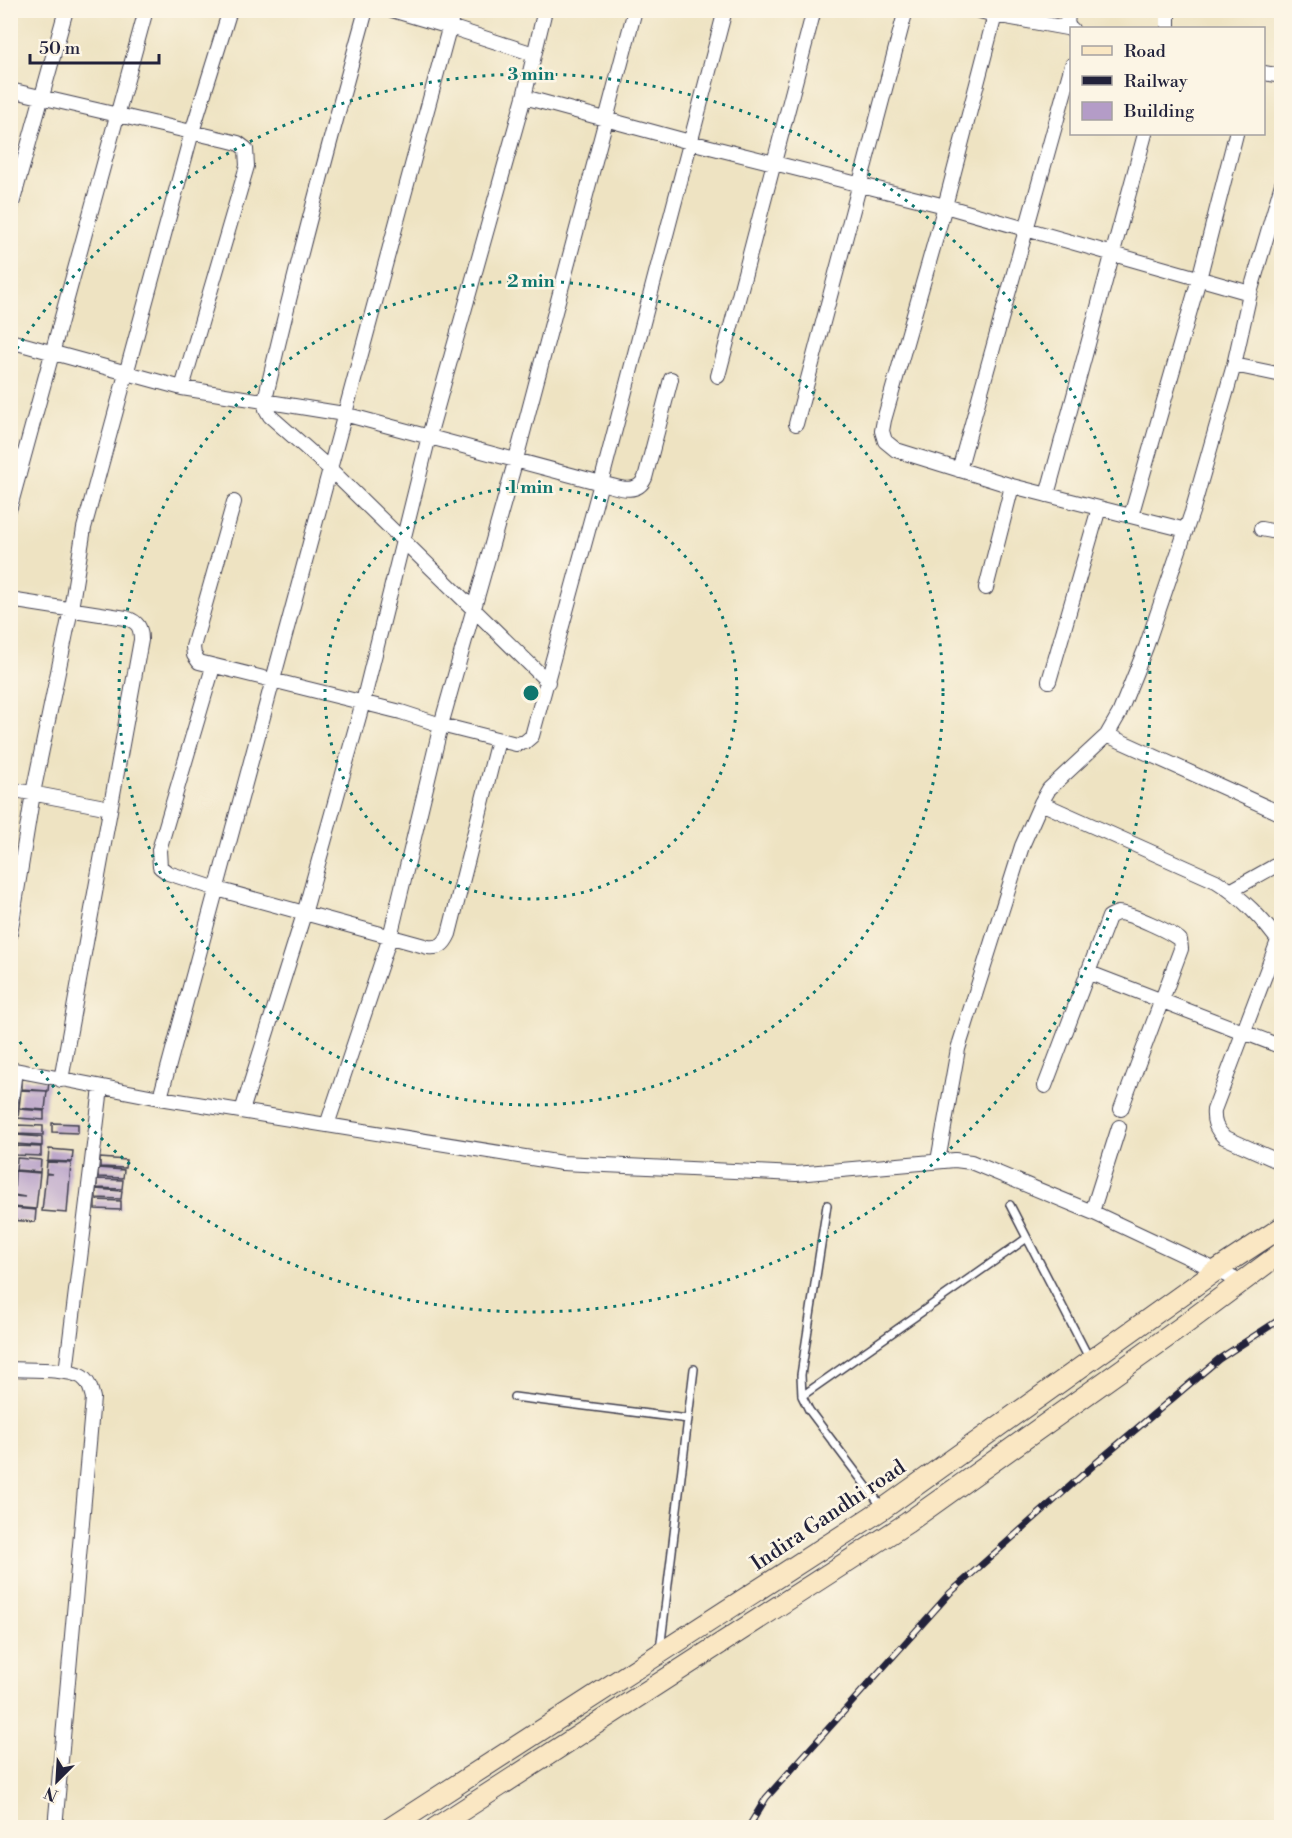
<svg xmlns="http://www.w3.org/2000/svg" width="1292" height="1838" viewBox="0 0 1292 1838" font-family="'Libre Bodoni',serif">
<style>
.building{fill:#b49cc7}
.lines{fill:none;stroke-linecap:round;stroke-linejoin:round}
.lane-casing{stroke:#413f4f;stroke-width:10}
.street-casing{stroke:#413f4f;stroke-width:16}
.secondary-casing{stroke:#413f4f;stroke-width:22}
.lane{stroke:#fff;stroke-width:7}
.street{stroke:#fff;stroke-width:14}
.secondary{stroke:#fae7c3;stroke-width:20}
.rail-casing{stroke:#22223b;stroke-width:7}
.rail{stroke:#fcf5e5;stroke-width:4.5;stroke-dasharray:14;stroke-linecap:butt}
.ring{fill:none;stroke:#0f766e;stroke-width:3;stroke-dasharray:3 6}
.labels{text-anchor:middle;stroke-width:5;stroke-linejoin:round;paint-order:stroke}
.street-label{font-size:21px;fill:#22223b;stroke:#fcf5e5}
.centre{fill:#0f766e;stroke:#fcf5e5;stroke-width:3}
.ring-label{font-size:18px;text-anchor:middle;font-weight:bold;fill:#0f766e;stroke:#fcf5e5;stroke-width:5;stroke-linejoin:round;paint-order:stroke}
</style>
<rect width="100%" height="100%" fill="#fcf5e5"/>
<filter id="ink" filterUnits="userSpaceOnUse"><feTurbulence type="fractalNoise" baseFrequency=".0167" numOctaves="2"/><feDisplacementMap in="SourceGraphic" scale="12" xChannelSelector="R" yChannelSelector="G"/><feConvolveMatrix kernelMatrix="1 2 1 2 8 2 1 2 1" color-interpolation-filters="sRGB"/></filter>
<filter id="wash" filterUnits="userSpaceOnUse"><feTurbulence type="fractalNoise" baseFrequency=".008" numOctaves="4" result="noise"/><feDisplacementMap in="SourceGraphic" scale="24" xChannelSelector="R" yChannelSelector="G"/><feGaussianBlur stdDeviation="1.35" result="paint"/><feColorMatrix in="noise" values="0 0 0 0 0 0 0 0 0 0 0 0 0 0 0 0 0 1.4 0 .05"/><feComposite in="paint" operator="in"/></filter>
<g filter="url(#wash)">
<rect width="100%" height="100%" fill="#eee3c2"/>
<g id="blocks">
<path class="building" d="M 22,1079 L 49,1081 L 48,1091 L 22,1089 Z
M 21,1090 L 47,1091 L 45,1110 L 19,1108 Z
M 19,1109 L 44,1111 L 44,1120 L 18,1118 Z
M 52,1123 L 78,1124 L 78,1133 L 52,1132 Z
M 17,1125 L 43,1126 L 43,1135 L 17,1134 Z
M 16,1135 L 42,1137 L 42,1146 L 16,1144 Z
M 16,1146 L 41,1147 L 41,1156 L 15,1155 Z
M 49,1149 L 73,1151 L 72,1162 L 48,1161 Z
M 17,1158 L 41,1160 L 40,1172 L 16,1170 Z
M 100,1158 L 126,1160 L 125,1168 L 100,1167 Z
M 47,1162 L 71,1163 L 67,1213 L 42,1211 L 46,1174 L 52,1174 L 46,1173 Z
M 98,1168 L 124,1170 L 123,1178 L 98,1177 Z
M 15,1171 L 40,1173 L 36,1209 L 12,1207 L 13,1196 L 25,1197 L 14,1195 Z
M 97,1179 L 123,1180 L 122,1189 L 97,1188 Z
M 96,1189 L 122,1191 L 121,1199 L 96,1198 Z
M 95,1200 L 121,1201 L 121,1210 L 95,1209 Z
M 12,1208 L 36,1210 L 35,1222 L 11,1220 Z"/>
</g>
</g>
<g filter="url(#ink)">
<use href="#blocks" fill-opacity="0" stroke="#413f4f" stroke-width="1.5"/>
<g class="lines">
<defs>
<path id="lane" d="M 827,1205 L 801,1375 L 802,1396 L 809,1410 L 882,1507
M 1010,1205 L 1089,1358
M 802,1396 L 1027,1238
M 514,1397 L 688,1419
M 660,1650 L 694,1369"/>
<path id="street" d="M 366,10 C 330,140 295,269 265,400 L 266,409 L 270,416 L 330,469 L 548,682
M 392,10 L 450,27 L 534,54
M 976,10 L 995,15
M 1067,28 L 1068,10
M 1168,28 L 1168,10
M 1264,73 L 1282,76
M 10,90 L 226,140 L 238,143 L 246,149 L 247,166 L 182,388
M 524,97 L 545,10
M 10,211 L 66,10
M 1250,293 L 1234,365 L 1282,375
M 10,341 L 182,388 L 344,414 L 601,483 C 617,487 637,496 645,478 L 671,379
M 718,376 L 814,10
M 796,424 L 906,10
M 959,470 L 1072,65
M 1047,495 L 1145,134
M 234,502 L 193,647 L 194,655 L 199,662 L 401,712 L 441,725 L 516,744 L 525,742 L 532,736 L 601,483 L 725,10
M 10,507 L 146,10
M 1131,516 L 1199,279 L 1236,134
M 1261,529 L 1282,533
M 1186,530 L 1012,486 L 896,450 L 885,441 L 882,431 L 884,420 L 945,206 L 1250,293 L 1282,184
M 986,588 L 1012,486
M 10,600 L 126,618 C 138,622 141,627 141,640 L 61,1080
M 213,667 L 159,850 L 160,867 L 168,873 L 217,889 L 428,947 C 440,948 444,945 449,934 L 498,740
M 1049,681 L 1099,508
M 1107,735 L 1282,814
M 10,789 L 110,808
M 1041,803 L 1216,881 C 1241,896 1265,921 1282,946
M 1232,890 L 1282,862
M 10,934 L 33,793 L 71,609 L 84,528 L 192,132 L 230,10
M 1278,941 L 1214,1110 C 1213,1122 1216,1129 1224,1137 L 1282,1163
M 1087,972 L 1282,1047
M 10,1069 L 160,1098 L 562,1163 L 796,1174 L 955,1160 L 971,1162 L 1092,1212 L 1241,1282
M 1045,1086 L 1109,917 C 1111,916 1116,913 1118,913 C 1130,913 1171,932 1180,940 L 1181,949 L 1121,1109
M 160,1098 L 454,10
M 10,1109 L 15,1070
M 242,1111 L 304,914 L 363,702 L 429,436 L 524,97 L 690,142 L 945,206 L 995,15 L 1072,29
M 327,1125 L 390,937 L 441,725 L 516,459 L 635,10
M 938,1161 L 958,1049 L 1022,846 L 1041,803 L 1049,789 L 1107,735 L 1119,714 L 1146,647 L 1192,512 L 1234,365
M 1092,1212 L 1119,1127
M 10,1369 C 29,1370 67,1368 82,1377 C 89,1382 91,1390 93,1398 L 55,1828
M 66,1372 L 101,1088"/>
<path id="secondary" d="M 390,1828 L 883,1509 L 1218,1269 L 1282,1227
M 435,1828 L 907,1523 L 1180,1328 L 1282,1252"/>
</defs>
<use href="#lane" class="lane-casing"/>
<use href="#street" class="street-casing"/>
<use href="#secondary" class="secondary-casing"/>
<use href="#lane" class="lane"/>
<use href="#street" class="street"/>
<use href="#secondary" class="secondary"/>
<defs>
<path id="rail" d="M 748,1828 L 766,1798 L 950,1593 L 1096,1463 L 1219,1359 L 1282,1318"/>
</defs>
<use href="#rail" class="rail-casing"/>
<use href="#rail" class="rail"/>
</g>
</g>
<g class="ring">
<circle cx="531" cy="693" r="206"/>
<circle cx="531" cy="693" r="412"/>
<path d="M12 356A619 619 0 1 1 12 1030"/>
</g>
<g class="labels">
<g class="street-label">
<text transform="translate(828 1515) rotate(-34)" y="7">Indira Gandhi road</text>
</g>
</g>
<circle cx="531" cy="693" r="9" class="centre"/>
<g class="ring-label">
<text x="531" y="80">3 min</text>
<text x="531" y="287">2 min</text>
<text x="531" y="493">1 min</text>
</g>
<rect width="1292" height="1838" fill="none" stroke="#fcf5e5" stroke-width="36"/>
<rect x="1070" y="27" width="195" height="108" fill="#fcf5e5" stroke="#a5a1a1" stroke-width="1.5"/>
<rect x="1082" y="46" width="30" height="9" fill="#fae7c3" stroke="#a5a1a1" stroke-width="1.5"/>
<text x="1124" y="57" font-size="18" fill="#22223b">Road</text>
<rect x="1082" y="76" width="30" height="9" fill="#22223b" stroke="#a5a1a1" stroke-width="1.5"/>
<text x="1124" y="87" font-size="18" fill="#22223b">Railway</text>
<rect x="1082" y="102" width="30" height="18" fill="#b49cc7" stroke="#a5a1a1" stroke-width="1.5"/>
<text x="1124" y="117" font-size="18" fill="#22223b">Building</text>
<g transform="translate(57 1781) rotate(204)" stroke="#fcf5e5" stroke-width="4.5" paint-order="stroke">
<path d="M0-4.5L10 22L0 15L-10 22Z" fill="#22223b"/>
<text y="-9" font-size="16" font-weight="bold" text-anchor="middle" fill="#22223b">N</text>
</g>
<path d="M30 54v9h129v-9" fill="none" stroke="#22223b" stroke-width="3"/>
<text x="39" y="54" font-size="18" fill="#22223b" stroke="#fcf5e5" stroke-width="4.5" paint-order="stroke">50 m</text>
</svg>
